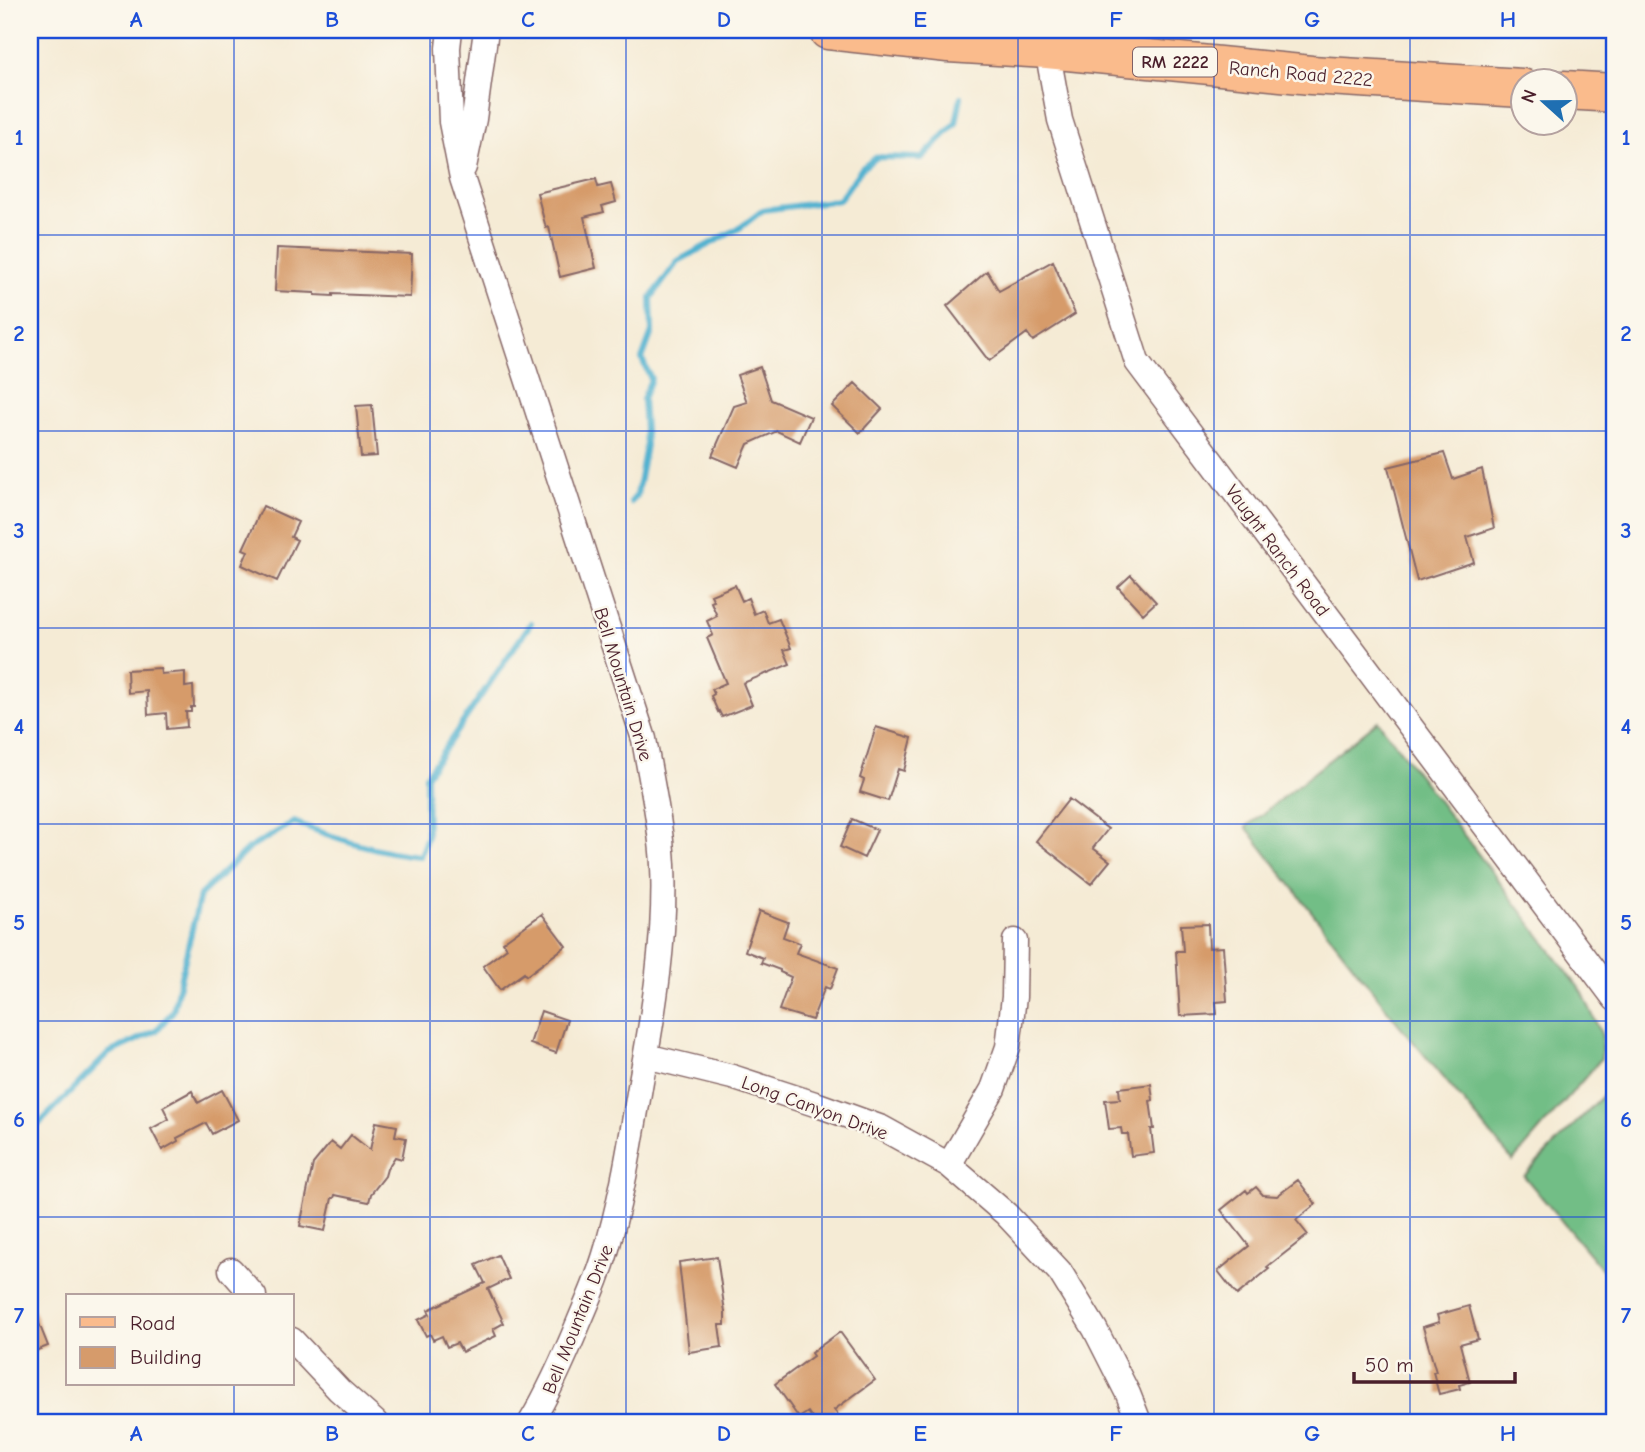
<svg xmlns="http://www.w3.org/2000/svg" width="1645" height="1452" viewBox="0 0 1645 1452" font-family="'Comic Neue',sans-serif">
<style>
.forest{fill:#72be86;stroke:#5e6e58;stroke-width:2}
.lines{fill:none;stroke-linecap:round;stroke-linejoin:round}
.stream{stroke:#52b2d0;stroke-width:6}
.building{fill:#d69b6b}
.minor-casing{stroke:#866666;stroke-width:27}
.primary-casing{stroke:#866666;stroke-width:41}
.minor{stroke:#fff;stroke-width:24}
.primary{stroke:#fabb8c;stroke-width:38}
.grid{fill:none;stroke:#1d4ed8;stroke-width:2;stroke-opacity:0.55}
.labels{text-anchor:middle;stroke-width:5;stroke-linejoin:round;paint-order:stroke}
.shield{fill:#fbf7ec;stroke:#7f6065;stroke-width:2}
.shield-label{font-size:18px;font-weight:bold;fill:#4a1f2b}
.street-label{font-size:19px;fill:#4a1f2b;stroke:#fbf7ec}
.neatline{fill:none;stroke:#1d4ed8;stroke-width:2.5}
.grid-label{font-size:23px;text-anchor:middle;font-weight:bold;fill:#1d4ed8}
</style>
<rect width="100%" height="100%" fill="#fbf7ec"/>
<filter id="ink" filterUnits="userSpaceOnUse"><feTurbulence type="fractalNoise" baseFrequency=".0143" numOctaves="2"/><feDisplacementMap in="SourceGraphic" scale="14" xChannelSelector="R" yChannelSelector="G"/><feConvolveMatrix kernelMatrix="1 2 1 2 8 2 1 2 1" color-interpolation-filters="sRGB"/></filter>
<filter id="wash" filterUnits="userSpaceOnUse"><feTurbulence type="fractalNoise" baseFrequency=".00686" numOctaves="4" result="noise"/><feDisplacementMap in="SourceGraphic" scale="28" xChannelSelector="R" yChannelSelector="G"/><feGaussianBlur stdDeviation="1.57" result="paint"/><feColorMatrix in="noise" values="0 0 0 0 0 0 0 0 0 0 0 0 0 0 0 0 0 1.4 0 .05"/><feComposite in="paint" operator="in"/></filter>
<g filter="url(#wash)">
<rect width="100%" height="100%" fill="#f5ebd5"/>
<path class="forest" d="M 1378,721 L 1583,993 L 1602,1036 L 1601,1059 L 1513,1161 L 1397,1022 L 1246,827 Z
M 1615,1083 L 1615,1285 L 1524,1176 Z"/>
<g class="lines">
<path class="stream" d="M 631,502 L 637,495 L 646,445 L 643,399 L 651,379 L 642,359 L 652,332 L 651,298 L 678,261 L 741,227 L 763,210 L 839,200 L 862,168 L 877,157 L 922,158 L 956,123 L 961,97
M 30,1133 L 109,1053 L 156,1031 L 173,1011 L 200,895 L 248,849 L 294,822 C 331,837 381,853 420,856 L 427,836 L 426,776 L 531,623"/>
</g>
<g id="blocks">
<path class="building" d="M 596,179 L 598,187 L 611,184 L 616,202 L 602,206 L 604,212 L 584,217 L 596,268 L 560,277 L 549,227 L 546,228 L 537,193 Z
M 277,248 L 412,254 L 410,297 L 333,294 L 333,296 L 315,295 L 315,293 L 275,291 Z
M 1053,261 L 1075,314 L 1033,341 L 1027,333 L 989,361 L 947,306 L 987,271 L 999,291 Z
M 760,367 L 771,400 L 811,417 L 800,442 L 777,431 L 748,444 L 738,467 L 712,456 L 734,406 L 747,402 L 737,375 Z
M 855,383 L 882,409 L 860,433 L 832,406 Z
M 372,405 L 377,456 L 361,457 L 356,406 Z
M 1444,453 L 1453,479 L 1482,469 L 1494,528 L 1467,537 L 1474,562 L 1417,581 L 1388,467 Z
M 263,506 L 298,522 L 291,537 L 297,540 L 277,581 L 242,565 L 248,551 L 243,549 Z
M 1131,575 L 1156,602 L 1143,614 L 1118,587 Z
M 735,585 L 742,601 L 748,598 L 754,614 L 763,610 L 768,623 L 779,619 L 791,648 L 784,650 L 790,664 L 743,683 L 752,705 L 722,717 L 719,711 L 718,712 L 711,696 L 714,694 L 712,689 L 726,683 L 707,638 L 713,635 L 707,621 L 717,616 L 711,602 L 714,601 L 711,595 Z
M 160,668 L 161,674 L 185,672 L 185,687 L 193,686 L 194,707 L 191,707 L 191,712 L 186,712 L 187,727 L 167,729 L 166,713 L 148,715 L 147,691 L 128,693 L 127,670 Z
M 876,727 L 912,738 L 904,771 L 898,769 L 888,801 L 860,792 L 864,780 L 860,778 Z
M 1069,799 L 1108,829 L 1093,848 L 1110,861 L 1091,884 L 1036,841 Z
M 852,819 L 877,830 L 864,858 L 840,847 Z
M 759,911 L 788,922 L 783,937 L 800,943 L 796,953 L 838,968 L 830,989 L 825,987 L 812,1020 L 779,1010 L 791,977 L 780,972 L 780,970 L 761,963 L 763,958 L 745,951 Z
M 542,914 L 566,946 L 526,976 L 524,973 L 500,990 L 483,966 L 507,948 L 503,942 Z
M 1208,924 L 1209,948 L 1223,947 L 1227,1001 L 1216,1002 L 1217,1014 L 1180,1016 L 1176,951 L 1183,951 L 1181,925 Z
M 541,1011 L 567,1020 L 556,1053 L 530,1044 Z
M 1151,1084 L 1153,1100 L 1150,1101 L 1154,1129 L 1151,1129 L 1154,1153 L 1131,1156 L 1128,1134 L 1122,1134 L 1121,1128 L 1109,1129 L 1105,1100 L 1120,1099 L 1119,1088 Z
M 222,1090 L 238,1120 L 212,1134 L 206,1123 L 177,1138 L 178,1141 L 162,1150 L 151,1129 L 169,1119 L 163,1107 L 192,1091 L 198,1103 Z
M 376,1122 L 397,1126 L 395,1136 L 406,1138 L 402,1159 L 395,1157 L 387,1169 L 385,1176 L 371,1194 L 369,1202 L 335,1195 L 334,1198 L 332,1198 L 325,1231 L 300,1226 L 313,1164 L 331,1142 L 340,1149 L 351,1135 L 370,1150 Z
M 1298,1180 L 1316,1204 L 1296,1220 L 1308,1235 L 1267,1267 L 1269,1269 L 1237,1295 L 1218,1271 L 1249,1246 L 1221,1210 L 1246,1190 L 1248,1193 L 1256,1187 L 1263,1195 L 1277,1196 Z
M 498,1255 L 509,1279 L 488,1289 L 504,1323 L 493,1329 L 496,1336 L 462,1352 L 457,1343 L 447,1347 L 442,1336 L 433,1340 L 430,1334 L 426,1336 L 418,1320 L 430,1314 L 428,1310 L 485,1283 L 476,1265 Z
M 717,1257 L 725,1312 L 725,1325 L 719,1325 L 722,1347 L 689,1352 L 679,1262 Z
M 30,1301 L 48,1346 L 30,1353 Z
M 1469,1306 L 1478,1339 L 1460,1344 L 1470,1382 L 1459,1385 L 1460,1389 L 1439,1394 L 1433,1372 L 1436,1372 L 1423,1327 L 1439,1322 L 1437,1315 Z
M 840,1332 L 875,1380 L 834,1410 L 839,1416 L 830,1422 L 815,1422 L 808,1412 L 799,1418 L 775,1384 L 813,1356 L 811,1353 Z"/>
</g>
</g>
<g filter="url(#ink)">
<use href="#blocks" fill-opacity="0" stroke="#866666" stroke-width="2"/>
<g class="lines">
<defs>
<path id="minor" d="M 450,30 L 448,48 L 451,122 L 462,178 L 644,739 C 651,781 661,823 663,865 C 666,937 654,1011 641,1081 C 632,1134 624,1186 610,1237 C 603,1266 591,1294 579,1322 C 565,1356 550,1390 531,1422
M 1047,49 L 1060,120 L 1137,362 L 1615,999
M 464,167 L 474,119 L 486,30
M 646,1056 L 732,1077 L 818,1105 L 882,1128 L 949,1165 L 1006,1214 L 1060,1272 L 1095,1329 L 1128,1394 L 1139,1422
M 949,1165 L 993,1089 L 1008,1047 L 1014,997 L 1015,941
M 231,1270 L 254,1296
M 292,1340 L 339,1390 L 375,1422"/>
<path id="primary" d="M 828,30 L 948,43 L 1047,49 L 1311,75 L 1522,88
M 1564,90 L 1615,93"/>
</defs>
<use href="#minor" class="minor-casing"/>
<use href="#primary" class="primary-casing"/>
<use href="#minor" class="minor"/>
<use href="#primary" class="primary"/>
</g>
</g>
<path class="grid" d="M 234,30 L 234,1296M 430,30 L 430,1422M 626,30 L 626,1422M 822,30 L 822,1422M 1018,30 L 1018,1422M 1214,30 L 1214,1422M 1410,30 L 1410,1422M 30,235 L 1615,235M 30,431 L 1615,431M 30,628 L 1615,628M 30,824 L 1615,824M 30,1021 L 1615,1021M 30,1217 L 1615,1217M 234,1384 L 234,1422"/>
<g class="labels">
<rect class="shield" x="1133" y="47.5" width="84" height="29" rx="5"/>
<g class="shield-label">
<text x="1175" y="68">RM 2222</text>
</g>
<g class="street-label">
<text transform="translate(1301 73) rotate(5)" y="7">Ranch Road 2222</text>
<text transform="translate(1278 550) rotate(53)" y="7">Vaught Ranch Road</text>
<text transform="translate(624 684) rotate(73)" y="7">Bell Mountain Drive</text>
<text transform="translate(815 1107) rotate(20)" y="7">Long Canyon Drive</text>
<text transform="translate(577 1319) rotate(-68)" y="7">Bell Mountain Drive</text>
</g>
</g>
<rect width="1645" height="1452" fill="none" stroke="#fbf7ec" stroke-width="77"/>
<rect x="66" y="1294" width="228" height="91" fill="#fbf7ec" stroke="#b4a19f" stroke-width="2"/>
<rect x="80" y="1317" width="35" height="10" fill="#fabb8c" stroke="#b4a19f" stroke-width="2"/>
<text x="130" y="1330" font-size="21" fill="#4a1f2b">Road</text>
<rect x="80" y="1347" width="35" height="21" fill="#d69b6b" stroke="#b4a19f" stroke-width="2"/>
<text x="130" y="1364" font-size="21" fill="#4a1f2b">Building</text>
<g transform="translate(1544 102) rotate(291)"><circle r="33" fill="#fbf7ec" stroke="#b4a19f" stroke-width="2"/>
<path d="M0-5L12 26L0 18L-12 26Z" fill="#1f6fb2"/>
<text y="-10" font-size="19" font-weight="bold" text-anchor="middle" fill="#4a1f2b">N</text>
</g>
<path d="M1354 1372v10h161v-10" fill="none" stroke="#4a1f2b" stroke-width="3.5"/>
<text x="1365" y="1372" font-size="21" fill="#4a1f2b" stroke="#fbf7ec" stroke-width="5" paint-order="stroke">50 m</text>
<rect x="38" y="38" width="1568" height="1376" class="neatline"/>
<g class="grid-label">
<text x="136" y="27">A</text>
<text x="332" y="27">B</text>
<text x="528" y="27">C</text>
<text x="724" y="27">D</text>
<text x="920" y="27">E</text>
<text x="1116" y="27">F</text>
<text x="1312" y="27">G</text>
<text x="1508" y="27">H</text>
<text x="19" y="145">1</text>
<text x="1626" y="145">1</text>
<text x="19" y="341">2</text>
<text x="1626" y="341">2</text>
<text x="19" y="538">3</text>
<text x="1626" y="538">3</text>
<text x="19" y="734">4</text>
<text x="1626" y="734">4</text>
<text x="19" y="930">5</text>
<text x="1626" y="930">5</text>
<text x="19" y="1127">6</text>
<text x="1626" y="1127">6</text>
<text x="19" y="1323">7</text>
<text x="1626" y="1323">7</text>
<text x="136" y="1441">A</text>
<text x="332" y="1441">B</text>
<text x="528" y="1441">C</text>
<text x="724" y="1441">D</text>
<text x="920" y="1441">E</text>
<text x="1116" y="1441">F</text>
<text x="1312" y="1441">G</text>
<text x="1508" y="1441">H</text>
</g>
</svg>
